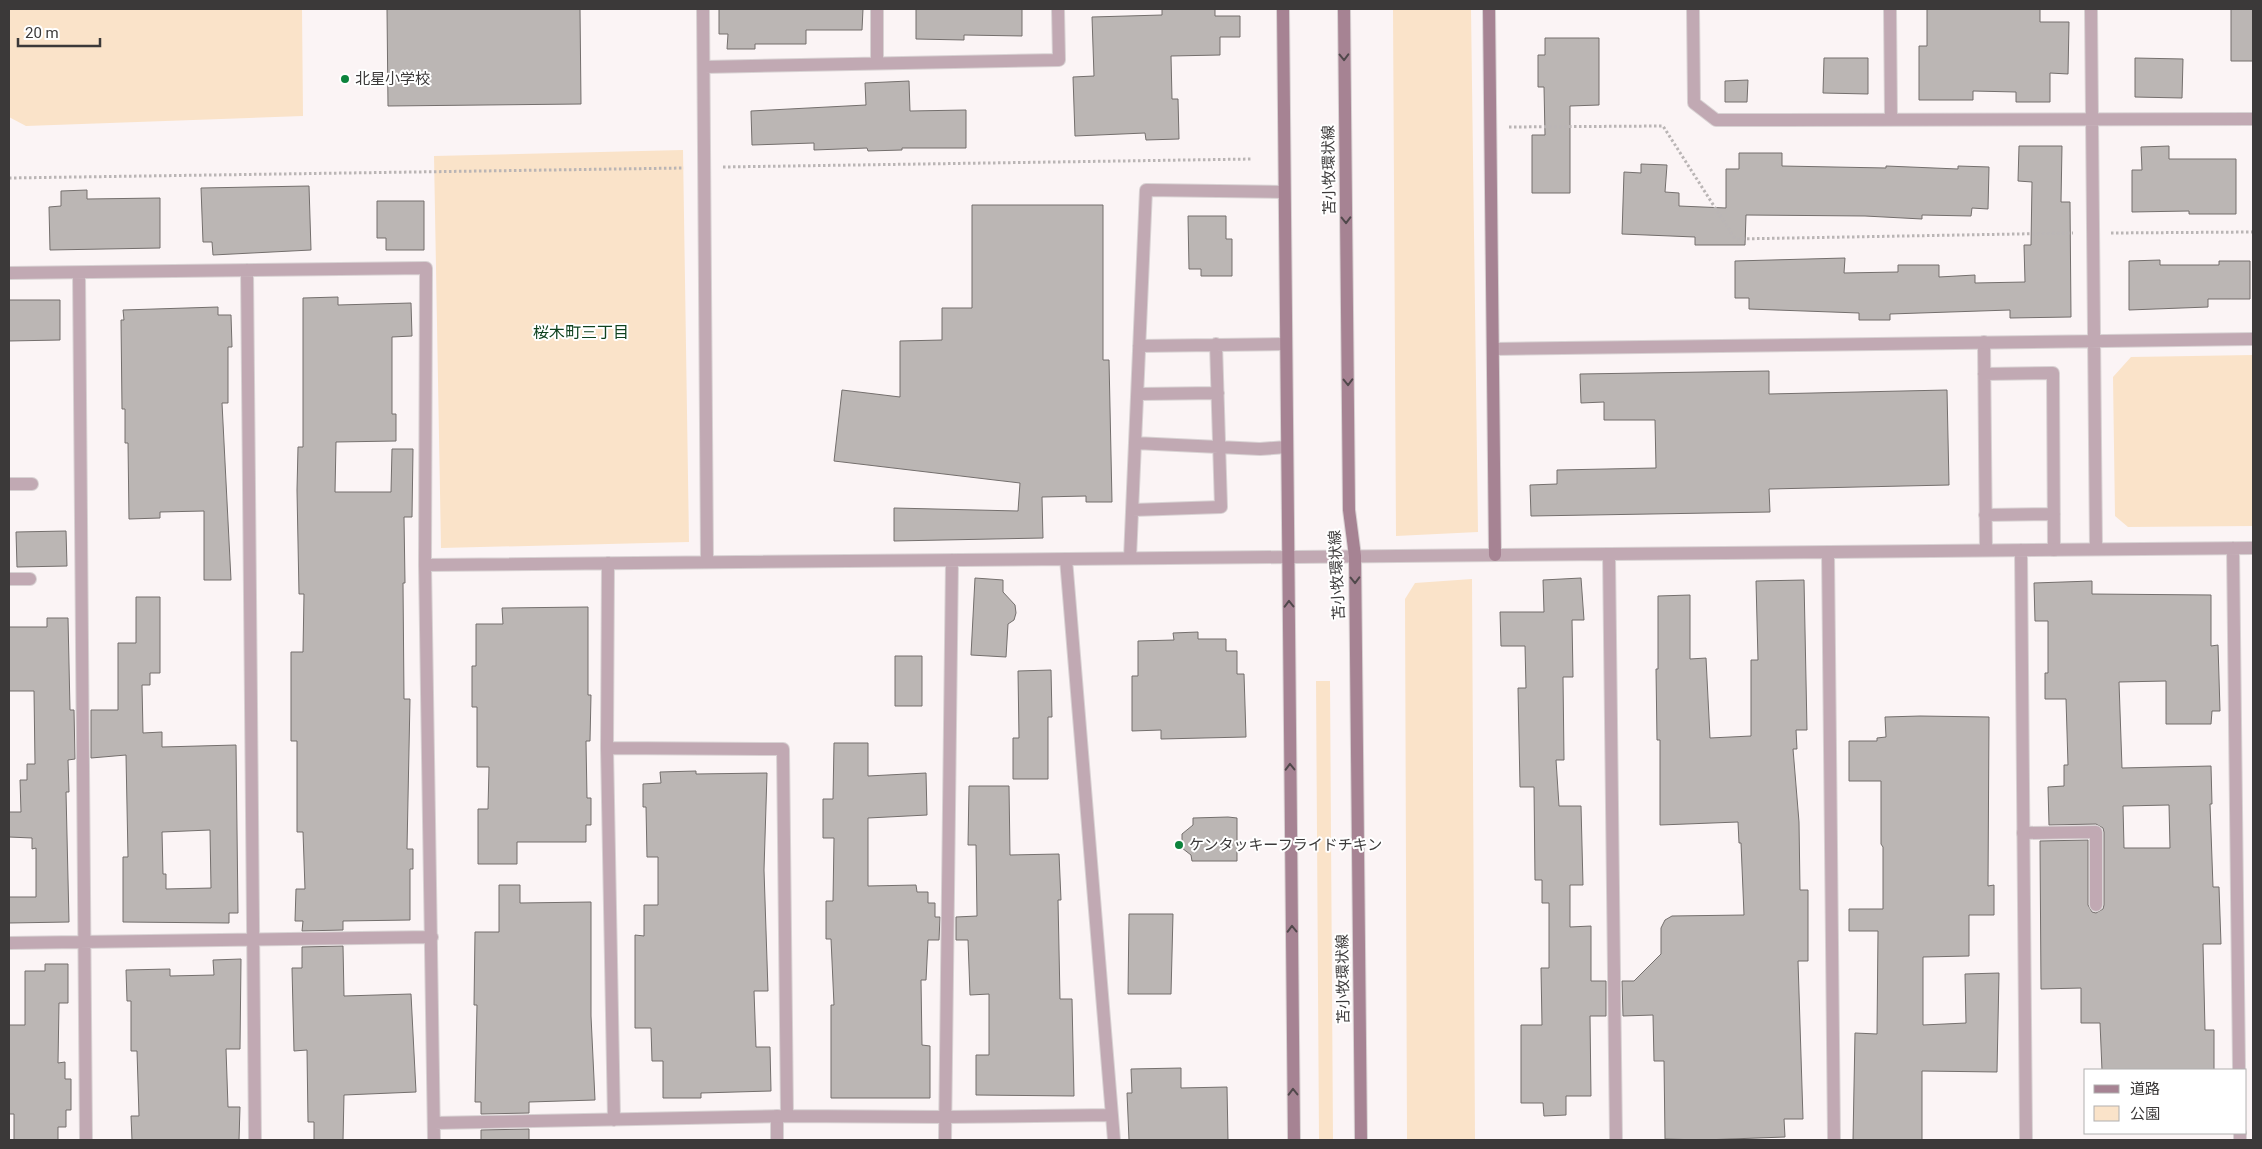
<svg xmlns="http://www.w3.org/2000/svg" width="2262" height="1149" viewBox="0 0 2262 1149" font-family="Roboto,'Noto Sans JP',sans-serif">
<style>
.green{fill:#fae3c9}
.building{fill:#bbb6b4;stroke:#746f6d;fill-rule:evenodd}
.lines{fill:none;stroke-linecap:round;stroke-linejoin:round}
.lane-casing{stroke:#d8d2d3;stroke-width:14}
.street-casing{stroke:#d8d2d3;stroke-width:14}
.secondary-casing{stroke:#d8d2d3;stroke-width:14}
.path{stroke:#bab5b5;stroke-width:3;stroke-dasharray:2.5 2.5;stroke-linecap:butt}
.lane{stroke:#c1a9b3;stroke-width:12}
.street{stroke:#c1a9b3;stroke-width:12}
.secondary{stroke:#a68393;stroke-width:12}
.oneway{stroke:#50484b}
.poi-dot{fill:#0c833c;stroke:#fff;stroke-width:2}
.labels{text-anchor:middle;stroke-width:4;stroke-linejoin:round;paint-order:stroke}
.poi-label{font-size:15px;fill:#3b3939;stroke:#fff;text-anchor:start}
.street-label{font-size:15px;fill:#3b3939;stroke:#fff}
.neighbourhood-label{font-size:16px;fill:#0f421f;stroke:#fff}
</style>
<rect width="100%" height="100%" fill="#fbf4f5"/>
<path class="green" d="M 9,9 L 302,9 L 303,116 L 26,126 L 9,117 Z
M 1393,9 L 1471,9 L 1478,532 L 1396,536 Z
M 683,150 L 689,542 L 441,548 L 434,156 Z
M 2253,355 L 2253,526 L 2128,527 L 2115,516 L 2113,377 L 2131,357 Z
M 1472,579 L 1475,1140 L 1407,1140 L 1405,599 L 1415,583 Z
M 1316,681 L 1330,681 L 1333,1140 L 1319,1140 Z"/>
<path class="building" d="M 387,9 L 580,9 L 581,104 L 388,106 Z
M 719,9 L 863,9 L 862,30 L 806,30 L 806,44 L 755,44 L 755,49 L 727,49 L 728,34 L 719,34 Z
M 916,9 L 1022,9 L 1022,36 L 964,35 L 964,40 L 916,39 Z
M 1162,9 L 1215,9 L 1215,16 L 1240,16 L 1240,37 L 1220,37 L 1220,55 L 1171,56 L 1172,99 L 1178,99 L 1179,139 L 1146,140 L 1145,133 L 1075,136 L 1073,77 L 1094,76 L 1092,17 L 1162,15 Z
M 1927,9 L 2040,9 L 2040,22 L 2069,22 L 2068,74 L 2050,73 L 2050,102 L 2016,102 L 2016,92 L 1973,91 L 1973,100 L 1919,100 L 1919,46 L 1927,46 Z
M 2231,9 L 2253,9 L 2253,61 L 2231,61 Z
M 1545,38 L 1599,38 L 1599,105 L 1570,106 L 1570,193 L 1532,193 L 1532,135 L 1545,135 L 1544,87 L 1538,87 L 1538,55 L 1545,55 Z
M 1824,58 L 1868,58 L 1868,94 L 1823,93 Z
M 2135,58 L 2183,59 L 2182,98 L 2135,97 Z
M 1748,80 L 1747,102 L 1725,102 L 1725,81 Z
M 909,81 L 910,111 L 966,110 L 966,148 L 902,148 L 902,150 L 868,151 L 867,148 L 814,150 L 814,143 L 752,145 L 751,111 L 866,105 L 865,83 Z
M 2019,146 L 2062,146 L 2061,202 L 2070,202 L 2071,317 L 2010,318 L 2010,310 L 1890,314 L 1890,320 L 1859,320 L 1859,313 L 1749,309 L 1749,298 L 1735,298 L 1735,261 L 1845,258 L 1844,273 L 1898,272 L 1898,265 L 1939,265 L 1939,277 L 1975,275 L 1975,283 L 2025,282 L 2024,245 L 2031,245 L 2032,182 L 2018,181 Z
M 2169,146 L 2169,159 L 2236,159 L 2236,214 L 2189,214 L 2189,211 L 2132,212 L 2132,170 L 2142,170 L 2141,147 Z
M 1739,153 L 1782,153 L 1782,166 L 1886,168 L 1886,166 L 1958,169 L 1958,166 L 1989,167 L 1988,209 L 1972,208 L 1971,216 L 1922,215 L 1922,219 L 1865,216 L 1746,215 L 1745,245 L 1695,245 L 1695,237 L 1622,234 L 1624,172 L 1641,173 L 1641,164 L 1667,165 L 1665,192 L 1679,193 L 1679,206 L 1726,208 L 1726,169 L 1739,169 Z
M 309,186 L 311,250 L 213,255 L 212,242 L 203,242 L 201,188 Z
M 87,190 L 87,199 L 160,198 L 160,248 L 50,250 L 49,207 L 61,206 L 61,191 Z
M 377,201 L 424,201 L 424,250 L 386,250 L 386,238 L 377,238 Z
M 972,205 L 1103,205 L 1103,360 L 1109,360 L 1112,502 L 1086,502 L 1086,496 L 1042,497 L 1043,538 L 894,541 L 894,508 L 1018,511 L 1020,483 L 834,461 L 842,390 L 900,397 L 900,341 L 942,340 L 942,308 L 972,308 Z
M 1188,216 L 1226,216 L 1226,239 L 1232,239 L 1232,276 L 1201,276 L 1201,269 L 1189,269 Z
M 2160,260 L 2160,265 L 2219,265 L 2219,261 L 2250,261 L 2250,299 L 2208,299 L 2208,307 L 2129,310 L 2129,261 Z
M 338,297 L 338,305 L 411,303 L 412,336 L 392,337 L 392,414 L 396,414 L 396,441 L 336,442 L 335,492 L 391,492 L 392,449 L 413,449 L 412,517 L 404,517 L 405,583 L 403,583 L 404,699 L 410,699 L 407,849 L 413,849 L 413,869 L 410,869 L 410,920 L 343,921 L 343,930 L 302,931 L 303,921 L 295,921 L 296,889 L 305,889 L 303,832 L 297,832 L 297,741 L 291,741 L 291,652 L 303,652 L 304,594 L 299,594 L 297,490 L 298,447 L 303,447 L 303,298 Z
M 9,300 L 60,300 L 60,340 L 9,341 Z
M 218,307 L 218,315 L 231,315 L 232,347 L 228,347 L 228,403 L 222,403 L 231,580 L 204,580 L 204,511 L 160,512 L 160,518 L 129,519 L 128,443 L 125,443 L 125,409 L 122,409 L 121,320 L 124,320 L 123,310 Z
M 1769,371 L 1769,394 L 1947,390 L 1949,485 L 1769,489 L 1770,512 L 1531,516 L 1530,485 L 1557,484 L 1557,470 L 1656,468 L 1655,420 L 1604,420 L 1604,402 L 1581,403 L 1580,374 Z
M 66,531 L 67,566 L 17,567 L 16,532 Z
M 975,578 L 1003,580 L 1003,592 L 1015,605 L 1016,613 L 1014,620 L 1008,624 L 1006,657 L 971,655 Z
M 1581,578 L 1584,620 L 1572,620 L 1573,677 L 1563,677 L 1564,760 L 1556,760 L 1559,806 L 1581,806 L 1583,885 L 1570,885 L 1570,927 L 1591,926 L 1591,981 L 1606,981 L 1606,1016 L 1590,1016 L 1591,1096 L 1566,1096 L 1566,1115 L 1544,1116 L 1543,1103 L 1521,1103 L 1521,1025 L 1542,1025 L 1541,968 L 1549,968 L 1549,903 L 1542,903 L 1542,880 L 1535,880 L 1534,787 L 1520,787 L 1518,688 L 1526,688 L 1525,646 L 1501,646 L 1500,612 L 1544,612 L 1543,580 Z
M 1804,580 L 1807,730 L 1796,730 L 1797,749 L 1793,749 L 1799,822 L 1800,890 L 1808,890 L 1808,961 L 1798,961 L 1803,1119 L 1784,1119 L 1785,1137 L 1703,1140 L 1665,1139 L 1664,1061 L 1654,1061 L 1653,1015 L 1623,1016 L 1622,981 L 1634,981 L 1661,954 L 1661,928 L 1665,920 L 1672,916 L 1744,915 L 1741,843 L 1739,843 L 1738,822 L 1660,825 L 1660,740 L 1657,740 L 1656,669 L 1658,669 L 1658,596 L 1690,595 L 1690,659 L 1706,658 L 1710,738 L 1751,736 L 1751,660 L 1758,660 L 1756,581 Z
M 2092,581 L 2092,594 L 2211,595 L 2211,646 L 2218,645 L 2220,711 L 2212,711 L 2211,724 L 2166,724 L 2166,681 L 2119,682 L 2122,768 L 2211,766 L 2212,804 L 2210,804 L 2213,887 L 2219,887 L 2221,944 L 2203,944 L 2205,1030 L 2214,1030 L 2214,1070 L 2102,1070 L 2100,1023 L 2081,1023 L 2081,988 L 2041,989 L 2040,841 L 2088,840 L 2088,905 L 2092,912 L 2096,913 L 2103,909 L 2104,905 L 2104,832 L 2103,828 L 2096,824 L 2049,825 L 2048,787 L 2064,786 L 2064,765 L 2068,765 L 2066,699 L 2045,699 L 2045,673 L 2048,673 L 2048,621 L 2035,621 L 2034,583 ZM 2169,805 L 2170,848 L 2124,848 L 2123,806 Z
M 136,597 L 160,597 L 160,673 L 150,673 L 150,685 L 142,685 L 143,733 L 162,732 L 162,747 L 236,745 L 238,913 L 229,913 L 229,923 L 123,922 L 123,857 L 128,857 L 126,755 L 91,758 L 91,710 L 118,710 L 118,643 L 136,643 ZM 210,830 L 211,888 L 166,889 L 166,874 L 163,874 L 162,832 Z
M 588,607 L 588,695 L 591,695 L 590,741 L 586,741 L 587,798 L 591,798 L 591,825 L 586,825 L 586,842 L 517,842 L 517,864 L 478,864 L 478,809 L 488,809 L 489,767 L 477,767 L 477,707 L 472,707 L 472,666 L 476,666 L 476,624 L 503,624 L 502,608 Z
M 47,618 L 68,618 L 70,710 L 74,710 L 75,759 L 68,760 L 69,792 L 66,792 L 69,922 L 9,923 L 9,897 L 36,897 L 36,848 L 32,849 L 32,838 L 9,837 L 9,812 L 21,812 L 20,780 L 27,780 L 27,764 L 35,764 L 34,691 L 9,691 L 9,627 L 47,627 Z
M 1198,632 L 1198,639 L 1226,639 L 1226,651 L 1237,651 L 1237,674 L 1244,674 L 1246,737 L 1161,739 L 1161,730 L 1132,731 L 1132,676 L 1138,676 L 1138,641 L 1174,640 L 1173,633 Z
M 895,656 L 922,656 L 922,706 L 895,706 Z
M 1051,670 L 1052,717 L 1048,717 L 1048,779 L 1013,779 L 1013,738 L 1019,738 L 1018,671 Z
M 1920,716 L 1989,717 L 1988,886 L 1994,885 L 1994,915 L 1969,915 L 1969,956 L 1923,957 L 1923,1025 L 1966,1023 L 1965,974 L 1999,973 L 1997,1072 L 1922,1071 L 1922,1140 L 1853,1140 L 1855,1033 L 1877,1034 L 1878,931 L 1849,931 L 1849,909 L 1883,909 L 1883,847 L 1881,844 L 1881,781 L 1849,781 L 1849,741 L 1877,741 L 1877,738 L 1886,737 L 1885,717 Z
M 834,743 L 868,743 L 868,776 L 926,773 L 927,815 L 868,818 L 868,886 L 916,885 L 917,892 L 928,892 L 928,903 L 935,903 L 935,917 L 940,917 L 939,940 L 928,940 L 926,980 L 921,980 L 922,1045 L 930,1046 L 930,1098 L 831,1098 L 831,1005 L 834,1005 L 831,939 L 826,939 L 826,901 L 833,901 L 834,838 L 823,838 L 823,799 L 833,799 Z
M 696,771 L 696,774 L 767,773 L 764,870 L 768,991 L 754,991 L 756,1047 L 770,1047 L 771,1091 L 701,1093 L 701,1098 L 663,1098 L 663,1061 L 652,1061 L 651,1028 L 635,1028 L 635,935 L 644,936 L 644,905 L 658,905 L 658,857 L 647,857 L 646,807 L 643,807 L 643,784 L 661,783 L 660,772 Z
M 969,786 L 1009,786 L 1010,855 L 1059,854 L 1061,900 L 1058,900 L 1060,999 L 1072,999 L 1074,1096 L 976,1095 L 976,1055 L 989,1055 L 989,994 L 970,995 L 968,940 L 956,940 L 956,917 L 977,916 L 976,845 L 968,845 Z
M 1228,817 L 1237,818 L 1237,861 L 1192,861 L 1191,855 L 1182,848 L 1182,834 L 1193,825 L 1193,818 Z
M 499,885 L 520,885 L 520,903 L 591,902 L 591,1016 L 595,1100 L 529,1102 L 529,1113 L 481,1114 L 481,1102 L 475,1102 L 477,1005 L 474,1005 L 475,932 L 499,932 Z
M 1129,914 L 1173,914 L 1171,994 L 1128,994 Z
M 343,946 L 344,996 L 411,994 L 416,1092 L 344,1095 L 343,1140 L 314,1140 L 314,1122 L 308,1122 L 307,1050 L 294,1051 L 292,968 L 302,968 L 302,947 Z
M 241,959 L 240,1049 L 226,1049 L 228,1107 L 240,1107 L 239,1140 L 132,1140 L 131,1116 L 139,1116 L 137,1051 L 131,1051 L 131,1001 L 127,1001 L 126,970 L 170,969 L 170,976 L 214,975 L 213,960 Z
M 45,964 L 68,964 L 68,1003 L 59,1003 L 58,1063 L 65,1062 L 65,1079 L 71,1079 L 71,1110 L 66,1110 L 66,1127 L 58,1127 L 58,1140 L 14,1140 L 14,1114 L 9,1114 L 9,1025 L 25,1025 L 25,971 L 45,971 Z
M 1181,1068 L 1181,1088 L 1227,1087 L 1228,1140 L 1129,1140 L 1127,1093 L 1132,1093 L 1131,1069 Z
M 529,1129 L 529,1140 L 481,1140 L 481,1130 Z"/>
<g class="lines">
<defs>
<path id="lane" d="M 1984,342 L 1986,550
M 1139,346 L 1286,344
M 1984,374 L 2053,373 L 2054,550
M 1138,394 L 1218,393
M 1135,443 L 1260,449 L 1287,447
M 9,484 L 32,484
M 1133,510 L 1221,507 L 1216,344
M 1985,515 L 2054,514
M 1130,558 L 1146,190 L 1284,192
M 9,579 L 30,579
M 2023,833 L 2096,832 L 2096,905
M 777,1116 L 777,1140"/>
<path id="street" d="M 703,9 L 707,562
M 1693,9 L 1694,103 L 1716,120 L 2253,119
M 1890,9 L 1891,120
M 2091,9 L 2096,549
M 877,62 L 877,9
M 704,67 L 1059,60 L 1058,9
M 247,270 L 255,1140
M 9,273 L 426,268 L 425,565 L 434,1140
M 79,273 L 86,1140
M 1493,349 L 2253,339
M 2233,548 L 2239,1070
M 2021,550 L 2026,1140
M 1828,552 L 1834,1140
M 1609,554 L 1616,1140
M 1066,559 L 1114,1140
M 608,563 L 607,748 L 614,1120
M 425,565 L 2253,548
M 607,748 L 783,749 L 787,1116
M 9,943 L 432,937
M 434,1123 L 787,1116 L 945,1117 L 1112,1115
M 2240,1133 L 2240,1140
M 945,1140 L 952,560"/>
<path id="secondary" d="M 1283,9 L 1294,1140
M 1344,9 L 1349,510 L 1355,556 L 1361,1140
M 1489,9 L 1495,555"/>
</defs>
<use href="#lane" class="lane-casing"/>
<use href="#street" class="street-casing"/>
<use href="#secondary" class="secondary-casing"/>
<path class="path" d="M 1509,127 L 1663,126 L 1735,239 L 2073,233
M 723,167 L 1252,159
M 9,178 L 684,168
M 2111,233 L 2253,232"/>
<use href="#lane" class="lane"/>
<use href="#street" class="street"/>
<use href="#secondary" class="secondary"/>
</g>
<defs><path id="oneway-chevron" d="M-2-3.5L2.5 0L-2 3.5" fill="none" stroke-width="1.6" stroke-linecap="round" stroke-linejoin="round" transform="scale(1.25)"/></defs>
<g class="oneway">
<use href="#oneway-chevron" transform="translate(1344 57) rotate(89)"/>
<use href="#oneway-chevron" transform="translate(1346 220) rotate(89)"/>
<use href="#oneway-chevron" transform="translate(1348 382) rotate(89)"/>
<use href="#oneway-chevron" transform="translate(1355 580) rotate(89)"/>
<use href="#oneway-chevron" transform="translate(1289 604) rotate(-91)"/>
<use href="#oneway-chevron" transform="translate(1290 767) rotate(-91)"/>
<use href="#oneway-chevron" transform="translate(1292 929) rotate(-91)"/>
<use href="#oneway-chevron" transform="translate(1293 1092) rotate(-91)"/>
</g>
<g class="poi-dot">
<circle cx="345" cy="79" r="5"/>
<circle cx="1179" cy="845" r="5"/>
</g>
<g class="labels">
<g class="poi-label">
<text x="355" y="84">北星小学校</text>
<text x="1189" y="850">ケンタッキーフライドチキン</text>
</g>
<g class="street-label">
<text transform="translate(1329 170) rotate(-91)" y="5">苫小牧環状線</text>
<text transform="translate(1337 575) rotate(-93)" y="5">苫小牧環状線</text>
<text transform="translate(1343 979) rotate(-91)" y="5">苫小牧環状線</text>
</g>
<g class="neighbourhood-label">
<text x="581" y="338">桜木町三丁目</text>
</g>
</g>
<rect width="2262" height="1149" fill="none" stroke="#3b3939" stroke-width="20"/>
<rect x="2084" y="1069" width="162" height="65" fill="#ffffff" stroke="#b1b0b0"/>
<rect x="2094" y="1085" width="25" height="8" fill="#a68393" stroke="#b1b0b0"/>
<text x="2130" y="1094" font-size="15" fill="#3b3939">道路</text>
<rect x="2094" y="1106" width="25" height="15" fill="#fae3c9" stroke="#b1b0b0"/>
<text x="2130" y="1119" font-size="15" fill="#3b3939">公園</text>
<path d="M18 38v8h82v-8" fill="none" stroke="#3b3939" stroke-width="2.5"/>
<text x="25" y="38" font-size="15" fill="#3b3939" stroke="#ffffff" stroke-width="4" paint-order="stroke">20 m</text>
</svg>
